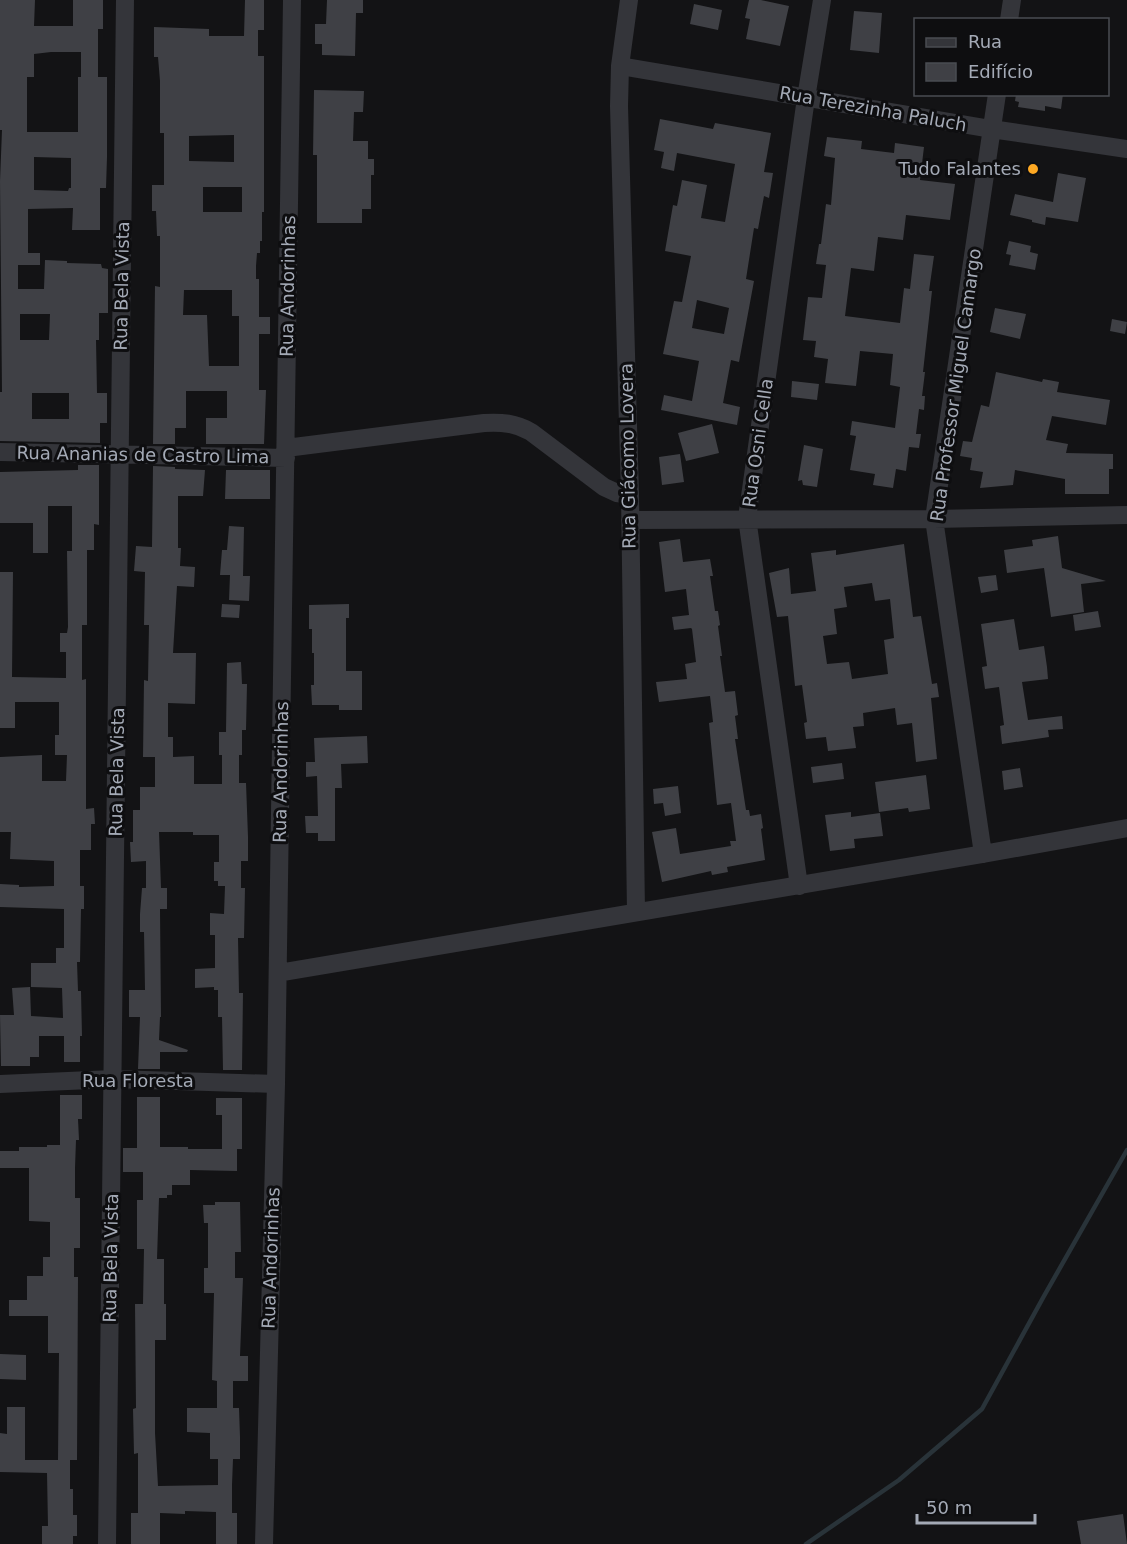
<svg xmlns="http://www.w3.org/2000/svg" width="1127" height="1544" viewBox="0 0 1127 1544" font-family="'DejaVu Sans',sans-serif">
<style>
.lines{fill:none;stroke-linecap:round;stroke-linejoin:round}
.stream{stroke:#293339;stroke-width:4.5}
.building{fill:#3f4045;fill-rule:evenodd}
.street{stroke:#34353a;stroke-width:18}
.poi-dot{fill:#fda823;stroke:#0e0e10;stroke-width:2}
.labels{text-anchor:middle;stroke-width:6;stroke-linejoin:round;paint-order:stroke}
.street-label{font-size:18px;fill:#a4aab6;stroke:#0e0e10}
.poi-label{font-size:18px;fill:#a4aab6;stroke:#0e0e10;text-anchor:end}
</style>
<rect width="100%" height="100%" fill="#131315"/>
<g class="lines">
<path class="stream" d="M 806,1544 L 899,1480 L 982,1409 L 1044,1296 L 1127,1150"/>
</g>
<path class="building" d="M 0,0 L 35,0 L 34,26 L 73,26 L 73,0 L 103,0 L 103,29 L 98,29 L 98,77 L 107,77 L 107,157 L 106,188 L 100,188 L 100,230 L 72,230 L 73,208 L 28,209 L 28,253 L 40,253 L 40,265 L 18,265 L 18,289 L 44,289 L 45,260 L 67,261 L 67,263 L 101,264 L 102,268 L 108,269 L 108,313 L 99,313 L 99,340 L 96,340 L 97,393 L 107,393 L 107,423 L 100,423 L 100,443 L 0,441 L 0,392 L 2,392 L 0,181 L 2,130 L 0,130 ZM 51,52 L 81,52 L 81,77 L 78,77 L 78,132 L 27,132 L 27,77 L 34,77 L 34,54 ZM 34,157 L 71,158 L 71,188 L 69,188 L 68,191 L 34,190 ZM 20,314 L 50,314 L 49,340 L 20,340 ZM 32,393 L 69,393 L 69,419 L 32,419 Z
M 245,0 L 264,0 L 264,30 L 258,30 L 258,56 L 264,56 L 264,212 L 262,212 L 262,241 L 260,241 L 260,253 L 257,253 L 256,266 L 256,279 L 259,279 L 259,317 L 270,317 L 270,334 L 259,334 L 259,390 L 266,390 L 264,444 L 206,444 L 206,418 L 227,418 L 227,391 L 186,391 L 186,428 L 175,428 L 175,444 L 153,444 L 155,286 L 160,287 L 160,236 L 157,236 L 156,211 L 152,211 L 152,185 L 164,185 L 164,133 L 160,133 L 160,81 L 158,57 L 154,57 L 154,27 L 209,29 L 209,36 L 244,36 ZM 234,135 L 234,162 L 189,161 L 189,136 ZM 203,187 L 242,187 L 242,212 L 203,212 ZM 184,290 L 232,290 L 232,316 L 239,316 L 239,366 L 209,366 L 207,315 L 183,315 Z
M 327,0 L 363,0 L 363,13 L 356,13 L 355,56 L 322,55 L 322,44 L 315,44 L 315,24 L 326,24 Z
M 749,0 L 761,0 L 789,6 L 780,46 L 746,39 L 750,19 L 745,18 Z
M 694,4 L 722,10 L 718,30 L 690,24 Z
M 854,11 L 882,13 L 879,53 L 850,50 Z
M 314,90 L 364,91 L 363,112 L 354,112 L 353,141 L 368,141 L 368,159 L 374,159 L 374,175 L 371,175 L 371,209 L 362,209 L 362,223 L 317,223 L 317,155 L 313,155 Z
M 1016,94 L 1063,94 L 1061,109 L 1045,106 L 1045,111 L 1018,107 L 1019,102 L 1015,101 Z
M 660,119 L 713,129 L 715,123 L 771,133 L 764,172 L 773,173 L 769,198 L 764,196 L 758,229 L 754,228 L 746,279 L 754,281 L 739,362 L 731,360 L 723,403 L 740,407 L 737,425 L 661,410 L 664,395 L 692,401 L 699,361 L 663,354 L 674,301 L 682,302 L 691,256 L 665,251 L 673,205 L 677,206 L 682,180 L 707,185 L 701,218 L 725,222 L 735,164 L 677,153 L 674,171 L 661,168 L 664,152 L 654,150 ZM 697,300 L 729,308 L 724,334 L 692,328 Z
M 827,137 L 862,141 L 861,149 L 894,153 L 895,143 L 924,147 L 920,180 L 955,184 L 950,220 L 906,215 L 903,240 L 878,237 L 874,271 L 851,268 L 845,316 L 900,323 L 904,288 L 910,289 L 914,254 L 934,256 L 929,291 L 932,291 L 923,372 L 925,372 L 922,396 L 925,396 L 924,410 L 919,409 L 916,434 L 921,434 L 919,448 L 909,447 L 906,471 L 896,469 L 893,488 L 873,485 L 875,474 L 850,470 L 856,436 L 850,435 L 852,421 L 895,428 L 900,387 L 890,385 L 893,354 L 860,351 L 856,386 L 825,383 L 828,359 L 814,357 L 816,341 L 803,340 L 808,297 L 822,298 L 826,265 L 816,264 L 819,244 L 821,244 L 826,204 L 831,205 L 835,158 L 824,156 Z
M 1058,173 L 1086,178 L 1078,222 L 1046,217 L 1045,225 L 1032,222 L 1032,220 L 1010,215 L 1015,194 L 1053,202 Z
M 1009,241 L 1031,246 L 1030,252 L 1038,254 L 1035,270 L 1009,265 L 1011,255 L 1006,254 Z
M 995,308 L 1026,314 L 1020,339 L 990,332 Z
M 1112,319 L 1127,322 L 1125,334 L 1110,331 Z
M 996,372 L 1042,382 L 1043,379 L 1059,382 L 1057,392 L 1110,400 L 1106,425 L 1052,416 L 1046,440 L 1068,444 L 1066,453 L 1113,454 L 1113,469 L 1109,469 L 1109,494 L 1065,494 L 1065,479 L 1015,470 L 1013,485 L 980,488 L 983,472 L 970,470 L 972,458 L 960,456 L 963,441 L 972,442 L 981,405 L 989,407 Z
M 792,381 L 819,384 L 817,400 L 791,397 Z
M 712,424 L 719,453 L 686,461 L 678,433 Z
M 804,445 L 823,449 L 817,487 L 803,485 L 802,480 L 798,481 Z
M 680,454 L 684,482 L 662,485 L 659,457 Z
M 78,465 L 99,465 L 99,525 L 94,524 L 94,550 L 87,550 L 87,625 L 82,625 L 82,680 L 86,679 L 86,809 L 94,808 L 95,824 L 91,824 L 91,850 L 80,850 L 80,886 L 84,886 L 84,909 L 81,909 L 80,962 L 77,962 L 78,991 L 81,991 L 82,1036 L 80,1036 L 80,1062 L 64,1062 L 64,1036 L 39,1036 L 39,1057 L 30,1057 L 30,1066 L 1,1066 L 0,1015 L 14,1015 L 12,988 L 30,987 L 31,1016 L 63,1018 L 62,988 L 31,987 L 31,963 L 56,963 L 56,948 L 64,948 L 64,909 L 0,907 L 0,884 L 19,885 L 19,887 L 54,886 L 54,861 L 10,859 L 11,832 L 0,832 L 0,757 L 42,755 L 42,781 L 66,781 L 67,755 L 55,755 L 55,735 L 59,735 L 59,702 L 15,702 L 15,728 L 0,728 L 0,572 L 13,572 L 12,677 L 66,678 L 66,652 L 60,652 L 60,633 L 67,633 L 68,627 L 67,551 L 72,551 L 72,506 L 48,506 L 48,553 L 33,553 L 33,523 L 0,523 L 0,472 L 78,470 Z
M 153,466 L 175,467 L 175,469 L 205,470 L 203,496 L 178,496 L 178,548 L 181,548 L 180,566 L 195,567 L 194,587 L 177,586 L 173,653 L 196,653 L 195,704 L 168,703 L 168,737 L 173,737 L 173,757 L 194,756 L 194,784 L 222,784 L 222,755 L 219,755 L 219,732 L 226,732 L 227,663 L 241,662 L 242,684 L 247,684 L 246,730 L 242,730 L 242,755 L 239,755 L 239,783 L 246,783 L 248,837 L 248,861 L 241,861 L 241,888 L 245,888 L 244,938 L 238,938 L 239,993 L 243,993 L 242,1070 L 223,1070 L 222,1017 L 218,1017 L 218,990 L 214,990 L 214,987 L 195,988 L 195,969 L 215,968 L 215,935 L 210,935 L 210,913 L 224,914 L 225,886 L 218,886 L 218,881 L 214,881 L 214,862 L 219,862 L 219,835 L 193,835 L 193,832 L 159,832 L 161,888 L 167,888 L 167,909 L 160,909 L 161,1017 L 160,1017 L 159,1040 L 188,1050 L 187,1052 L 160,1052 L 160,1069 L 138,1069 L 140,1017 L 129,1017 L 129,990 L 145,990 L 144,932 L 140,932 L 140,914 L 142,888 L 146,888 L 146,861 L 131,862 L 130,842 L 133,842 L 133,810 L 140,810 L 140,787 L 155,787 L 155,757 L 143,757 L 144,680 L 148,681 L 149,625 L 144,625 L 145,572 L 134,571 L 136,546 L 152,547 Z
M 226,470 L 270,470 L 270,499 L 225,499 Z
M 229,526 L 244,527 L 243,576 L 250,576 L 249,601 L 229,600 L 230,575 L 220,575 L 222,550 L 227,550 Z
M 1058,536 L 1062,568 L 1106,581 L 1081,584 L 1084,612 L 1051,617 L 1044,568 L 1007,573 L 1004,550 L 1033,546 L 1032,540 Z
M 680,539 L 683,562 L 710,559 L 713,576 L 710,576 L 715,611 L 718,611 L 720,625 L 718,626 L 722,656 L 720,656 L 725,692 L 735,691 L 738,715 L 735,716 L 738,739 L 735,739 L 746,810 L 749,810 L 750,816 L 761,814 L 763,828 L 761,829 L 765,860 L 727,867 L 728,872 L 712,875 L 711,871 L 662,882 L 652,832 L 676,828 L 680,854 L 731,846 L 730,841 L 736,841 L 731,803 L 717,805 L 709,723 L 713,722 L 710,696 L 659,702 L 656,682 L 687,679 L 685,664 L 696,662 L 692,629 L 691,628 L 674,630 L 672,617 L 689,615 L 686,589 L 665,592 L 659,542 Z
M 904,544 L 913,617 L 921,616 L 932,684 L 937,683 L 939,697 L 931,698 L 937,759 L 916,762 L 912,723 L 897,725 L 895,708 L 863,713 L 864,726 L 853,727 L 856,748 L 828,751 L 826,737 L 806,739 L 804,723 L 807,722 L 802,685 L 795,686 L 788,616 L 777,617 L 769,573 L 789,568 L 791,594 L 816,591 L 811,553 L 836,550 L 836,555 ZM 872,583 L 875,601 L 890,599 L 894,638 L 884,640 L 888,674 L 852,679 L 849,662 L 827,664 L 823,636 L 837,634 L 834,609 L 847,607 L 844,587 Z
M 996,575 L 998,590 L 981,593 L 978,577 Z
M 222,604 L 240,605 L 239,618 L 221,617 Z
M 349,604 L 349,618 L 346,618 L 346,671 L 362,671 L 362,710 L 339,710 L 339,705 L 312,705 L 311,685 L 314,685 L 314,653 L 312,653 L 312,629 L 309,629 L 309,605 Z
M 1098,611 L 1101,627 L 1075,631 L 1073,615 Z
M 1014,619 L 1019,650 L 1044,646 L 1047,667 L 1048,679 L 1022,682 L 1028,720 L 1062,716 L 1063,729 L 1048,730 L 1049,737 L 1002,744 L 1000,726 L 1004,725 L 999,687 L 985,689 L 982,667 L 987,666 L 981,624 Z
M 367,736 L 368,763 L 341,764 L 342,788 L 335,788 L 335,841 L 318,841 L 318,833 L 306,833 L 305,816 L 318,816 L 317,776 L 306,777 L 306,762 L 315,762 L 314,738 Z
M 842,763 L 844,779 L 813,783 L 811,767 Z
M 1020,768 L 1023,787 L 1004,790 L 1002,771 Z
M 926,775 L 930,809 L 909,812 L 908,808 L 879,812 L 875,782 Z
M 678,786 L 681,813 L 665,816 L 663,803 L 654,804 L 653,789 Z
M 851,812 L 851,817 L 880,813 L 883,836 L 854,839 L 855,848 L 830,851 L 825,815 Z
M 60,1095 L 82,1095 L 82,1119 L 78,1119 L 79,1140 L 76,1140 L 75,1168 L 75,1198 L 80,1198 L 80,1248 L 74,1248 L 74,1277 L 78,1277 L 77,1460 L 70,1460 L 70,1489 L 73,1489 L 73,1515 L 77,1515 L 77,1536 L 73,1536 L 73,1544 L 42,1544 L 42,1526 L 48,1526 L 47,1473 L 0,1472 L 0,1433 L 7,1434 L 7,1407 L 25,1407 L 25,1460 L 58,1460 L 59,1353 L 48,1353 L 48,1316 L 9,1316 L 9,1300 L 27,1300 L 27,1276 L 43,1276 L 43,1257 L 50,1257 L 50,1222 L 29,1221 L 29,1168 L 0,1168 L 0,1151 L 19,1151 L 19,1147 L 47,1147 L 47,1145 L 60,1145 Z
M 137,1097 L 160,1097 L 160,1147 L 188,1147 L 188,1149 L 222,1149 L 222,1115 L 216,1115 L 216,1098 L 242,1098 L 242,1149 L 237,1149 L 237,1171 L 190,1170 L 190,1185 L 172,1185 L 172,1195 L 167,1195 L 167,1198 L 159,1198 L 157,1259 L 164,1259 L 164,1304 L 166,1304 L 166,1340 L 155,1340 L 155,1433 L 158,1486 L 218,1485 L 218,1459 L 210,1459 L 210,1433 L 187,1432 L 187,1408 L 217,1408 L 217,1381 L 212,1380 L 214,1293 L 204,1293 L 204,1268 L 208,1268 L 208,1223 L 204,1223 L 203,1205 L 215,1205 L 215,1202 L 240,1202 L 241,1252 L 235,1252 L 235,1278 L 243,1278 L 240,1356 L 248,1356 L 248,1381 L 233,1381 L 233,1408 L 239,1408 L 240,1437 L 240,1459 L 233,1459 L 232,1485 L 232,1513 L 237,1513 L 237,1544 L 216,1544 L 216,1512 L 185,1511 L 185,1514 L 160,1513 L 160,1544 L 131,1544 L 131,1513 L 138,1513 L 138,1453 L 134,1454 L 133,1409 L 136,1408 L 135,1304 L 143,1304 L 144,1249 L 137,1249 L 137,1200 L 143,1200 L 143,1172 L 123,1172 L 123,1148 L 137,1148 Z
M 0,1354 L 26,1355 L 26,1380 L 0,1379 Z
M 1123,1514 L 1127,1544 L 1081,1544 L 1077,1521 Z"/>
<g class="lines">
<path class="street" d="M 629,0 L 620,66 L 619,106 L 630,495 L 636,912
M 1009,20 L 1012,0
M 620,66 L 991,129 L 1127,149
M 286,448 L 484,423 C 502,422 515,423 531,432 L 604,487 L 617,493 L 630,495
M 0,452 L 286,458
M 630,520 L 934,519 L 1127,515
M 983,854 L 934,519 L 997,94
M 799,886 L 747,518 L 806,98 L 822,0
M 278,973 L 983,854 L 1127,828
M 0,1084 L 113,1079 L 276,1084
M 107,1544 L 125,0
M 264,1544 L 276,1084 L 292,0"/>
</g>
<circle class="poi-dot" cx="1033" cy="169" r="6"/>
<g class="labels">
<g class="street-label">
<text transform="translate(873 109) rotate(10)" y="6">Rua Terezinha Paluch</text>
<text transform="translate(122 286) rotate(-89)" y="6">Rua Bela Vista</text>
<text transform="translate(288 286) rotate(-89)" y="6">Rua Andorinhas</text>
<text transform="translate(956 385) rotate(-82)" y="6">Rua Professor Miguel Camargo</text>
<text transform="translate(758 443) rotate(-82)" y="6">Rua Osni Cella</text>
<text transform="translate(143 455) rotate(1)" y="6">Rua Ananias de Castro Lima</text>
<text transform="translate(628 456) rotate(-91)" y="6">Rua Giácomo Lovera</text>
<text transform="translate(117 772) rotate(-89)" y="6">Rua Bela Vista</text>
<text transform="translate(281 772) rotate(-89)" y="6">Rua Andorinhas</text>
<text x="138" y="1087">Rua Floresta</text>
<text transform="translate(111 1258) rotate(-89)" y="6">Rua Bela Vista</text>
<text transform="translate(271 1258) rotate(-88)" y="6">Rua Andorinhas</text>
</g>
<g class="poi-label">
<text x="1021" y="175">Tudo Falantes</text>
</g>
</g>
<rect x="914" y="18" width="195" height="78" fill="#0e0e10" stroke="#4a4c52" stroke-width="1.5"/>
<rect x="926" y="38" width="30" height="9" fill="#34353a" stroke="#4a4c52" stroke-width="1.5"/>
<text x="968" y="48" font-size="18" fill="#a4aab6">Rua</text>
<rect x="926" y="63" width="30" height="18" fill="#3f4045" stroke="#4a4c52" stroke-width="1.5"/>
<text x="968" y="78" font-size="18" fill="#a4aab6">Edifício</text>
<path d="M917 1514v9h118v-9" fill="none" stroke="#a4aab6" stroke-width="3"/>
<text x="926" y="1514" font-size="18" fill="#a4aab6" stroke="#0e0e10" stroke-width="4.5" paint-order="stroke">50 m</text>
</svg>
